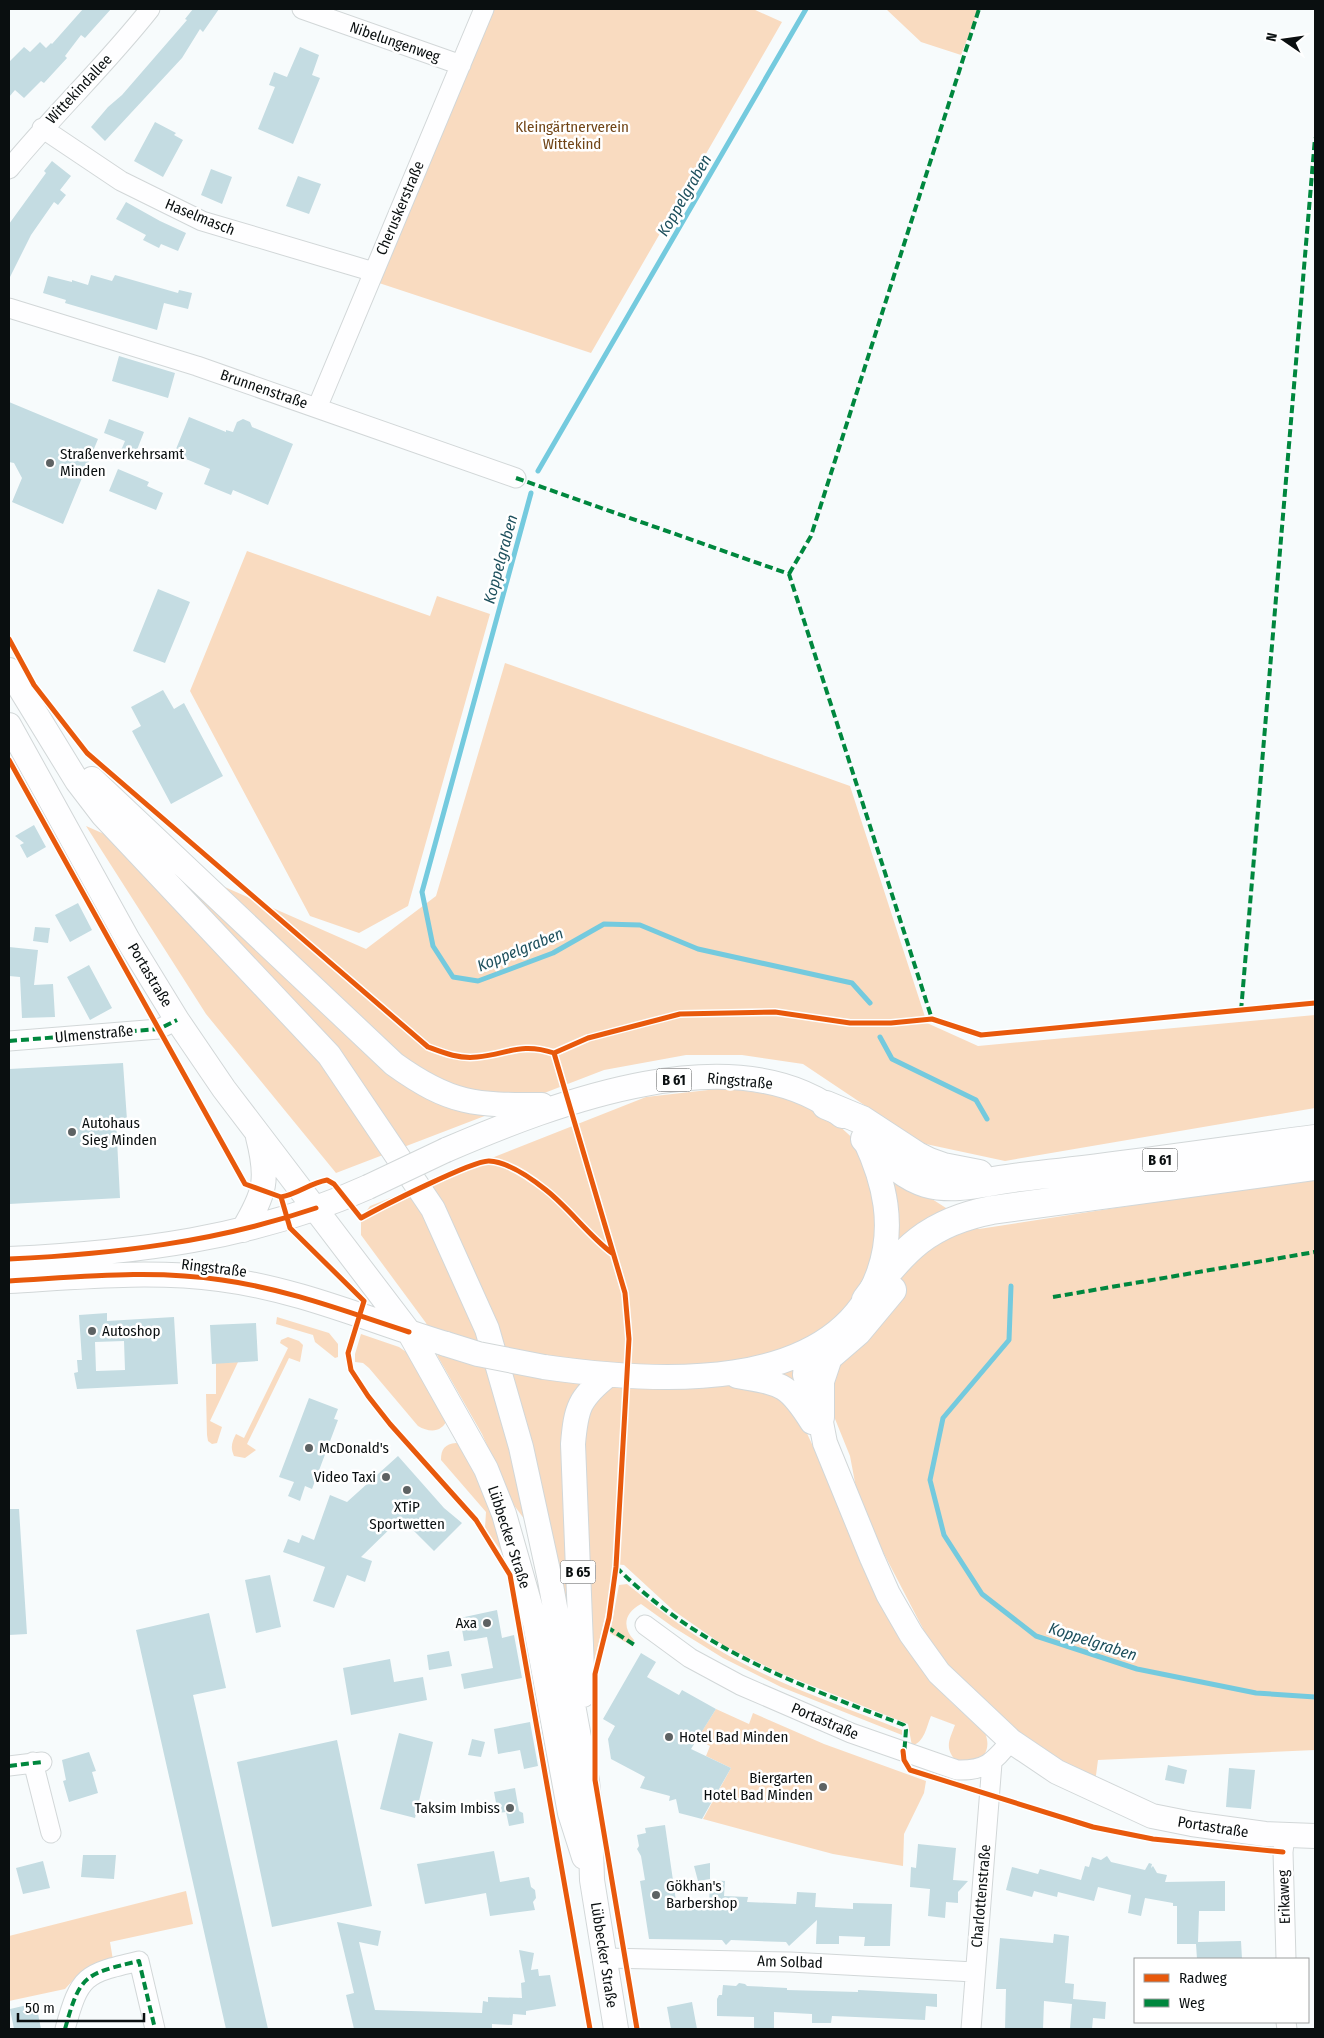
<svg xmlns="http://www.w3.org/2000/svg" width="1324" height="2038" viewBox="0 0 1324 2038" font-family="'Fira Sans Condensed',sans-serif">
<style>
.green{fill:#f9dbc0}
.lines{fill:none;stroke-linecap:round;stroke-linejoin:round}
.stream{stroke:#74cade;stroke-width:5}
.building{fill:#c4dce2;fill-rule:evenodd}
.minor-casing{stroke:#d2d7d8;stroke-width:21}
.major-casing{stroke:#d2d7d8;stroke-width:26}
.highway-casing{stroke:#d2d7d8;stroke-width:30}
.minor{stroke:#fefeff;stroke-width:19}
.major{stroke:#fefeff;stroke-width:24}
.highway{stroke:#fefeff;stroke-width:28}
.major-bridge-casing{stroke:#d2d7d8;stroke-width:26;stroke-linecap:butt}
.major-bridge{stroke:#fefeff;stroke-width:24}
.quiet{stroke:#00873e;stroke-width:4;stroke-dasharray:8 4;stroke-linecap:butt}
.cycleway-casing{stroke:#fff;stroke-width:8}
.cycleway{stroke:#e8590c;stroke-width:5}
.poi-dot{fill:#5d6263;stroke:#fff;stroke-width:2}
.labels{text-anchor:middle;stroke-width:5;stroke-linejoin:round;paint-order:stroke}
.shield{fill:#fff;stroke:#545758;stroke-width:1}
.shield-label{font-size:14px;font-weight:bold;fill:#0a0f10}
.street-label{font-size:15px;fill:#0a0f10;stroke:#fff}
.park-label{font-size:15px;fill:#704416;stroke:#fff}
.poi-label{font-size:15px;fill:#0a0f10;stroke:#fff;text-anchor:start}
.water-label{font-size:16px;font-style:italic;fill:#1e505d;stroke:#fff}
</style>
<rect width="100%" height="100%" fill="#f7fbfc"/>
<path class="green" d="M 489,9 L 753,9 L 782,22 L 591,353 L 379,283 Z
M 886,9 L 979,9 L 961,55 L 921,42 Z
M 247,551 L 430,616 L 437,596 L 490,614 L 408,906 L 359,933 L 310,916 L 190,691 Z
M 505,663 L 850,786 L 927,1023 L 978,1046 L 1315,1015 L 1315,1108 L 1005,1161 L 921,1143 L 803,1064 L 742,1055 L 686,1055 L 604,1070 L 336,1173 L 206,1014 L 86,826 L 366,949 L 436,896 Z
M 726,1088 L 781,1096 L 833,1120 L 888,1171 L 979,1229 L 1315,1177 L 1315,1750 L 1098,1760 L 1095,1783 L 1028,1744 L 974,1698 L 932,1646 L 881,1548 L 857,1493 L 850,1456 L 831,1409 L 797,1412 L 903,1639 L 950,1701 L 985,1733 C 990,1745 987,1754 978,1762 L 957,1762 C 944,1748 949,1741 955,1725 L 931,1716 C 926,1728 925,1741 912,1746 L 908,1724 L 780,1673 L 723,1645 L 674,1611 L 624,1565 L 613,1564 L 609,1600 L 589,1684 L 570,1655 L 555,1560 L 513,1504 L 482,1434 L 438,1357 L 426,1323 L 361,1235 L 361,1219 L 370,1206 L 646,1097 Z
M 277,1317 L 329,1333 L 338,1344 L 338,1357 L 335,1358 L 315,1342 L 313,1335 L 276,1324 Z
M 361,1334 L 399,1347 L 409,1354 L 448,1418 C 442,1433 430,1433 418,1426 L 369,1368 L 363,1363 L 355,1362 L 355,1354 Z
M 288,1337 L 299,1341 L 303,1345 L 300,1362 L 289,1358 L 247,1444 L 256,1450 L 245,1458 L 234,1456 C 230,1447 232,1442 236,1434 L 244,1438 L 288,1348 L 280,1343 L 281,1340 Z
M 238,1362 L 210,1421 L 222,1427 L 217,1443 L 212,1444 L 208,1441 L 207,1435 L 206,1394 L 216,1394 L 216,1363 Z
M 456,1443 L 461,1444 L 495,1515 L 506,1558 L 485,1528 L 486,1512 L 441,1460 C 441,1449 445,1444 456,1443 Z
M 627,1584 C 658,1609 689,1633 724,1653 C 779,1685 842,1706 902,1730 L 902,1735 L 781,1687 L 723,1658 L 673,1627 L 641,1604 C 624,1613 622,1627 634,1640 L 632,1646 L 610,1633 L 619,1585 Z
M 716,1709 L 749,1724 L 753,1713 L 824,1744 L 926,1781 L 924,1793 L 904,1834 L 903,1866 L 833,1854 L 703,1819 L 731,1768 L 706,1756 L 710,1746 L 697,1739 Z
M 186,1891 L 193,1924 L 110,1942 L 113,1960 L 96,1964 L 76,1977 L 65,1989 L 9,2001 L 9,1936 Z"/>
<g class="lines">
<path class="stream" d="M 538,471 L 806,9
M 531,493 L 422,892 L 433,946 L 453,977 L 478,981 L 553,953 L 604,924 L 640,925 L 698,949 L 852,983 L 870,1003
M 880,1037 L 892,1059 L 976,1100 L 987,1119
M 1011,1286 L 1009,1340 L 943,1418 L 930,1480 L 944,1535 L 982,1594 L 1036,1636 L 1137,1669 L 1256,1693 L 1315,1697"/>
</g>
<path class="building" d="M 83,9 L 111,9 L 85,38 L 81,35 L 65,56 L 67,58 L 44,83 L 41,81 L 24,98 L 15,90 L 9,97 L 9,62 L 24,47 L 30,52 L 40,42 L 46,48 L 51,43 L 52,44 Z
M 193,9 L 219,9 L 203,32 L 200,29 L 182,58 L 105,141 L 91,127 L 108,107 L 122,95 L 187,20 L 185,19 Z
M 300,47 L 319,55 L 312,75 L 320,78 L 293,144 L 258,129 L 275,87 L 269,85 L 274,72 L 287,77 Z
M 155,122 L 176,133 L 174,135 L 183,140 L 163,177 L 134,161 Z
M 52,161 L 71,176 L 60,190 L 66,195 L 58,205 L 54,202 L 31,235 L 9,279 L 9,224 L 46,173 L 44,171 Z
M 211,169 L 232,177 L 222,204 L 201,195 Z
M 298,176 L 321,184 L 309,214 L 286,206 Z
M 126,202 L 160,221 L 186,233 L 178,251 L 161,244 L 159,248 L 143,240 L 146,235 L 116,219 Z
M 91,275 L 112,281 L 115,275 L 178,293 L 179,290 L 192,293 L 188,309 L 164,303 L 157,330 L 65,303 L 66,300 L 43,293 L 48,276 L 72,282 L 72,280 L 88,285 Z
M 119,356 L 175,373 L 168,398 L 112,381 Z
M 9,402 L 98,439 L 63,524 L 12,502 L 22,478 L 14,463 L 9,462 Z
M 189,417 L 226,432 L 226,430 L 233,432 L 237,422 L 243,419 L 250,422 L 252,427 L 293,444 L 268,505 L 233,490 L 231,495 L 204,484 L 210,469 L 174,454 Z
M 109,419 L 144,432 L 133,460 L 119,455 L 125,441 L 104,433 Z
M 118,469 L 149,482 L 147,486 L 163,493 L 156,510 L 109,491 Z
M 158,589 L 190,602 L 165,663 L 133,651 Z
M 163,690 L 174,709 L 184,703 L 223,776 L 171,804 L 132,731 L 141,726 L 131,707 Z
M 34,825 L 46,847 L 27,858 L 20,845 L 24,843 L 15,836 Z
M 78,903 L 92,930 L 70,942 L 55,915 Z
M 35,927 L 50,928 L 48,943 L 33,941 Z
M 9,947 L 38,950 L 34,985 L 53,984 L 55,1017 L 22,1018 L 20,977 L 9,976 Z
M 89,965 L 112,1008 L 90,1020 L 67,977 Z
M 123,1063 L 127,1120 L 116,1120 L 120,1198 L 9,1204 L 9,1069 Z
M 107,1313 L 107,1321 L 174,1317 L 178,1384 L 77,1389 L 74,1373 L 78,1372 L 77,1360 L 82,1360 L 79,1315 ZM 124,1341 L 125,1370 L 96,1371 L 95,1342 Z
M 256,1323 L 258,1361 L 212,1364 L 210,1325 Z
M 309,1398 L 338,1409 L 334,1419 L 338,1420 L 312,1489 L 305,1486 L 300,1501 L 288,1496 L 294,1482 L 279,1477 Z
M 398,1456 L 444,1508 L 462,1523 L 434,1551 L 401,1518 L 361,1557 L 372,1561 L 365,1582 L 347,1575 L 334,1608 L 313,1601 L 325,1567 L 283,1552 L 288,1539 L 299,1543 L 302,1535 L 314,1540 L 330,1495 L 347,1502 Z
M 9,1509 L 19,1509 L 27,1634 L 9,1635 Z
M 270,1575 L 281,1627 L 256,1633 L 245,1580 Z
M 497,1610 L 502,1638 L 514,1635 L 522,1678 L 464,1689 L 461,1674 L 493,1668 L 487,1637 L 464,1641 L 460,1618 Z
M 209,1613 L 226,1688 L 193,1695 L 268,2029 L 226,2029 L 136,1630 Z
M 449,1651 L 452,1666 L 429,1670 L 427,1655 Z
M 641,1653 L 656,1662 L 647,1677 L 679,1695 L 682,1690 L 716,1709 L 691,1749 L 731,1768 L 702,1819 L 679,1813 L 676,1799 L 669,1801 L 670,1796 L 640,1788 L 645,1777 L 611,1759 L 608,1739 L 615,1726 L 603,1719 Z
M 390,1659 L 394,1682 L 423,1677 L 427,1700 L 351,1715 L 343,1668 Z
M 530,1722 L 538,1766 L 524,1769 L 520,1750 L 498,1754 L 494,1729 Z
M 399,1733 L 433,1742 L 415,1818 L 380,1809 Z
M 472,1739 L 485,1742 L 481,1757 L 468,1755 Z
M 337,1740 L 372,1906 L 272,1927 L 237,1762 Z
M 89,1752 L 96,1771 L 92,1772 L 98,1793 L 69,1802 L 63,1781 L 66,1780 L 62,1760 Z
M 1168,1765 L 1187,1770 L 1184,1784 L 1165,1780 Z
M 1229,1768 L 1255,1770 L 1251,1809 L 1226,1807 Z
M 515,1788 L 519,1811 L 523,1813 L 524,1823 L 509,1826 L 506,1812 L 498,1813 L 494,1792 Z
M 665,1825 L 677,1908 L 709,1908 L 710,1880 L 725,1881 L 724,1896 L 748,1897 L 747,1902 L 796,1904 L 797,1892 L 816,1893 L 815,1907 L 853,1909 L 853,1903 L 892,1904 L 890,1946 L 864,1946 L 865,1937 L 839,1936 L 839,1944 L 816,1944 L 817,1920 L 789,1946 L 786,1942 L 731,1940 L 726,1945 L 722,1940 L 649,1939 L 640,1881 L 645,1880 L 641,1856 L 637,1849 L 639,1846 L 637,1835 L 646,1833 L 645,1828 Z
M 918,1844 L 956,1848 L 953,1880 L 968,1881 L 958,1892 L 958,1903 L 946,1902 L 945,1918 L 928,1916 L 930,1889 L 910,1887 L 911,1867 L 916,1868 Z
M 494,1851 L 500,1882 L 529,1877 L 531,1887 L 535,1890 L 536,1898 L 533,1902 L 535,1910 L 490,1916 L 486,1893 L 425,1904 L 417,1864 Z
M 83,1855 L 116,1855 L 114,1879 L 81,1877 Z
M 1107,1856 L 1111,1862 L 1145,1870 L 1149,1863 L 1152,1864 L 1151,1868 L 1153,1866 L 1157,1873 L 1167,1875 L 1165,1882 L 1225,1881 L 1225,1911 L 1199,1911 L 1198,1942 L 1241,1941 L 1242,1959 L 1197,1959 L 1196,1944 L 1177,1944 L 1177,1906 L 1173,1906 L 1173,1903 L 1145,1898 L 1141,1916 L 1128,1913 L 1131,1895 L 1098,1887 L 1094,1901 L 1058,1892 L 1057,1897 L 1034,1891 L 1032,1897 L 1006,1890 L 1012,1867 L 1038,1874 L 1040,1869 L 1081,1880 L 1085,1866 L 1089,1867 L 1092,1857 L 1101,1860 Z
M 43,1861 L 50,1888 L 23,1894 L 16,1868 Z
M 710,1863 L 710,1879 L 698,1881 L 694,1866 Z
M 337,1922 L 381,1931 L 378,1946 L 359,1942 L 375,2010 L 482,2013 L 483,2001 L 488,2002 L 488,1997 L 522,1998 L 521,1983 L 525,1982 L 519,1950 L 534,1953 L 531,1970 L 538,1969 L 539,1976 L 550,1975 L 556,2006 L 526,2011 L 526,2015 L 513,2014 L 512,2025 L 492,2024 L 492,2029 L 354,2029 L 346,1995 L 354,1993 Z
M 1054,1934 L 1069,1936 L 1065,1983 L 1074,1984 L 1073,1999 L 1106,2002 L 1105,2019 L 1093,2018 L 1092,2029 L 1070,2029 L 1072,2004 L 1044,2001 L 1043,2029 L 1005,2029 L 1006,1989 L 996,1989 L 1000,1938 L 1053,1943 Z
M 739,1983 L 745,1984 L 747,1986 L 787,1988 L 787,1990 L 858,1992 L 858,1990 L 937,1994 L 937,2007 L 926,2006 L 925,2020 L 832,2016 L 831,2023 L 812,2023 L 812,2014 L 774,2012 L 774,2029 L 754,2029 L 754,2017 L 717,2016 L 717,1999 L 719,1995 L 722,1995 L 723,1985 L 736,1986 Z
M 692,2002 L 697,2029 L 671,2029 L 667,2007 Z
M 36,2003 L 41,2029 L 14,2029 L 10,2009 Z"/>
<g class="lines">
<defs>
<path id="minor" d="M 302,9 L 461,65
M 42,128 L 121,181 L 202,221 L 374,272
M 9,169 C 54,114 106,65 150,9
M 9,308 L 197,366 L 516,478
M 317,408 L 484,9
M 9,1041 L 159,1029 L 177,1020
M 645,1625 L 690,1658 L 740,1685 L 851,1733 L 957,1770 C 986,1771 993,1762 1011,1741
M 33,1762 L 51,1833
M 9,1766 L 42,1762
M 1285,1836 L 1283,1852 L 1286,1959
M 605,1958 L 790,1962 L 974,1972
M 1286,2022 L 1287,2029
M 65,2029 C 80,1975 84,1974 139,1961 L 155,2029
M 971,2029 L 992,1763"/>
<path id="major" d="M 9,670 L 77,781 L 103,815 L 329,1055 L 433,1209 L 487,1329 L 521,1447 L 550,1580 L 587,1781 L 590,1812 L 592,1880 L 616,2029
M 9,725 L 128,940 L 177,1020 L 224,1089 L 409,1332 L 486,1469 L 504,1514 L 535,1623 L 570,1813 L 584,1857
M 92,779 L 394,1064 C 451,1105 475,1105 542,1105
M 446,1150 C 553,1104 738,1031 842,1116
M 243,1230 C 265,1193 269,1180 258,1137
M 9,1259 C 132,1253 254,1239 368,1187
M 9,1281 C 79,1277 150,1270 220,1279 C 298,1289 371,1321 446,1344
M 807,1351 L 805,1375 L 820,1417 L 825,1443 L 872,1558 L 888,1594 L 911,1634 L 939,1673 L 1011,1741 L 1057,1772 L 1152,1816 L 1192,1824 L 1265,1834 L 1315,1836
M 544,1367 C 648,1382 835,1398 879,1272 C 895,1226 885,1183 865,1140
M 737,1376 C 781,1384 787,1382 812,1422
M 583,1695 L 573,1444 C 576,1408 579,1398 608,1375"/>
<path id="highway" d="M 826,1105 L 862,1120 L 917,1156 L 929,1162 L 943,1167 L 979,1174
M 865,1139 C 883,1155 902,1176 926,1183 C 958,1192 989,1180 1021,1177 C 1119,1167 1217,1152 1315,1139
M 866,1300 C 903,1249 929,1222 992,1210 L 1315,1166
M 820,1417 L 820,1381 L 828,1357 L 857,1332 L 892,1290"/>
</defs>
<use href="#minor" class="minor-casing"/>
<use href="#major" class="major-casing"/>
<use href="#highway" class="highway-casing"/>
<use href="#minor" class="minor"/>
<use href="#major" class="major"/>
<use href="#highway" class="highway"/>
<defs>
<path id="major-bridge" d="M 368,1187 L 446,1150
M 446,1344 L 478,1354 L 544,1367"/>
</defs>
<use href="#major-bridge" class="major-bridge-casing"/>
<use href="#major-bridge" class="major-bridge"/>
<path class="quiet" d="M 516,478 L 789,574 L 932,1019
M 789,574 L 811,536 L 979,9
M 1241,1011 L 1315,138
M 9,1041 L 159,1029 L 177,1020
M 1053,1297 L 1315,1252
M 616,1567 C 699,1650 797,1684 904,1725 L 906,1730 L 904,1755
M 607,1627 L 636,1646
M 9,1766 L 42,1762
M 65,2029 C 80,1975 84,1974 139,1961 L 155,2029"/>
<defs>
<path id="cycleway" d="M 9,639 L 34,685 L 87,753 L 428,1047 C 444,1053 459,1059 477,1057 C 508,1054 521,1042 554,1053 L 588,1038 L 680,1014 L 775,1012 L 850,1023 L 891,1023 L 932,1019 L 981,1035 L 1315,1003
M 9,760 L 245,1184 L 281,1197 L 290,1228 L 364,1301 L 348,1353 L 351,1370 L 368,1396 L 390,1424 L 476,1520 L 510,1575 L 590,2029
M 554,1053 L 625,1293 L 629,1339 L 616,1567 L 609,1618 L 595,1674 L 595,1780 L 637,2029
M 281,1197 C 298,1194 310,1183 327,1180 L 334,1184 L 361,1218 C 379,1208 473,1160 489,1161 C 509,1162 531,1178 546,1190 C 570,1209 588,1235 612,1253
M 9,1259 C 114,1254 216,1242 316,1208
M 9,1281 C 79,1277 152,1269 222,1280 C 287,1289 347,1312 409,1332
M 903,1751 L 904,1760 L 910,1770 L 1093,1827 L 1153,1839 L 1283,1852"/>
</defs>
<use href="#cycleway" class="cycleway-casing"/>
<use href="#cycleway" class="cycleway"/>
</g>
<g class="poi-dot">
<circle cx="50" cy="463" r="5"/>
<circle cx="72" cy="1132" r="5"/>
<circle cx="92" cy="1331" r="5"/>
<circle cx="309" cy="1448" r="5"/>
<circle cx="386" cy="1477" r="5"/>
<circle cx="407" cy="1490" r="5"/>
<circle cx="487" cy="1623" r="5"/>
<circle cx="669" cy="1737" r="5"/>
<circle cx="823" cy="1787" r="5"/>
<circle cx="510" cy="1808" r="5"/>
<circle cx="656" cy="1895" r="5"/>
</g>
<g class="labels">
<g class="shield">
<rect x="656.5" y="1068.5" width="35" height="23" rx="4"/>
<rect x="1142.5" y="1148.5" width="35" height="23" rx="4"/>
<rect x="560.5" y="1560.5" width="35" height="23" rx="4"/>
</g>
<g class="shield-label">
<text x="674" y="1085">B 61</text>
<text x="1160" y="1165">B 61</text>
<text x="578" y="1577">B 65</text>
</g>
<g class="street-label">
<text transform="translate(395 42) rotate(19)" y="5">Nibelungenweg</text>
<text transform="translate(79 89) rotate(-47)" y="5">Wittekindallee</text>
<text transform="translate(400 208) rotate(-67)" y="5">Cheruskerstraße</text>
<text transform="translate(200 217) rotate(22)" y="5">Haselmasch</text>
<text transform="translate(264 389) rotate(19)" y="5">Brunnenstraße</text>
<text transform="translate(150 975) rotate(59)" y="5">Portastraße</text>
<text transform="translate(94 1034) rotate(-5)" y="5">Ulmenstraße</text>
<text transform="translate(740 1081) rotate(5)" y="5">Ringstraße</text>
<text transform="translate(214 1268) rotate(7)" y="5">Ringstraße</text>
<text transform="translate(509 1537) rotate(72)" y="5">Lübbecker Straße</text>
<text transform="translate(825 1721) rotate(23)" y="5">Portastraße</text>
<text transform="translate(1213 1827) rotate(9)" y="5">Portastraße</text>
<text transform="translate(981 1896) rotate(-85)" y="5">Charlottenstraße</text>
<text transform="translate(1284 1897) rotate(-92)" y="5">Erikaweg</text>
<text transform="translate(604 1955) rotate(81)" y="5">Lübbecker Straße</text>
<text transform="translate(790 1962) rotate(2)" y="5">Am Solbad</text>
</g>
<g class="park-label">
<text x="572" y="132">Kleingärtnerverein<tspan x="572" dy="17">Wittekind</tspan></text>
</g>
<g class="poi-label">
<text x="60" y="459">Straßenverkehrsamt<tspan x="60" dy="17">Minden</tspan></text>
<text x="82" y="1128">Autohaus<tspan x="82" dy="17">Sieg Minden</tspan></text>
<text x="102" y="1336">Autoshop</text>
<text x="319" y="1453">McDonald's</text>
<text x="376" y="1482" text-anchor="end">Video Taxi</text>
<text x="407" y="1512" text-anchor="middle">XTiP<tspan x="407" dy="17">Sportwetten</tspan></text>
<text x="477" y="1628" text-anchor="end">Axa</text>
<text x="679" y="1742">Hotel Bad Minden</text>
<text x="813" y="1783" text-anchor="end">Biergarten<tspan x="813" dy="17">Hotel Bad Minden</tspan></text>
<text x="500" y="1813" text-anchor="end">Taksim Imbiss</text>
<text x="666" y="1891">Gökhan's<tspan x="666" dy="17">Barbershop</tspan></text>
</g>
<g class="water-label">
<text transform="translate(684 195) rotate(-60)" y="6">Koppelgraben</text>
<text transform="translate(500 559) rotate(-75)" y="6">Koppelgraben</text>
<text transform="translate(520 949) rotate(-22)" y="6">Koppelgraben</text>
<text transform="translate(1093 1641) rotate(18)" y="6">Koppelgraben</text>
</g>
</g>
<rect width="1324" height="2038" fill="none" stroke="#0a0f10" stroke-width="20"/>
<rect x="1134" y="1958" width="175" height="65" fill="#ffffff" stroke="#9d9f9f"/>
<rect x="1144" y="1974" width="25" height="8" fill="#e8590c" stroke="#9d9f9f"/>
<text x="1179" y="1983" font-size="15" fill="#0a0f10">Radweg</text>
<rect x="1144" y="1999" width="25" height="8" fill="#00873e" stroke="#9d9f9f"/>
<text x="1179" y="2008" font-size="15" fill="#0a0f10">Weg</text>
<g transform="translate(1284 40) rotate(283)" stroke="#ffffff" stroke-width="4" paint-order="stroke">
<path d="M0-4L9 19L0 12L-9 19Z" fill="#0a0f10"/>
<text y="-8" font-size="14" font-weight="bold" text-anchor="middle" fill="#0a0f10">N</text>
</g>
<path d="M18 2013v8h126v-8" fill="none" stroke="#0a0f10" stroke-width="2.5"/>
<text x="25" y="2013" font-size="15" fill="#0a0f10" stroke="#ffffff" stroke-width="4" paint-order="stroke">50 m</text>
</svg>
